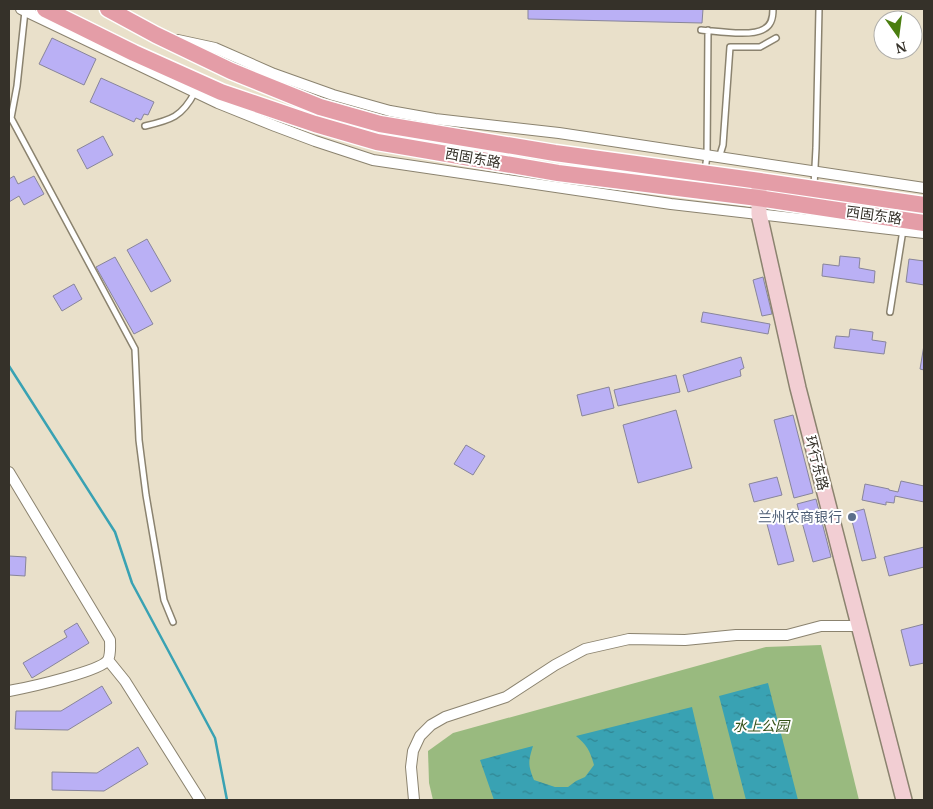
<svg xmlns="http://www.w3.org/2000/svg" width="933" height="809" viewBox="0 0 933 809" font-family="'PT Serif','Noto Sans SC',serif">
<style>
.park{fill:#99ba7f}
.water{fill:url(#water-ripples)}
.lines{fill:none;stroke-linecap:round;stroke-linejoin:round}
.stream{stroke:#39a2b3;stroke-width:2.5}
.building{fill:#bab0f5;stroke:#88859a}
.lane-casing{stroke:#8b836f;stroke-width:8}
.street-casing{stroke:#8b836f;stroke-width:12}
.secondary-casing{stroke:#8b836f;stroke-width:18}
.primary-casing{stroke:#fff;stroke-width:19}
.lane{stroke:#fff;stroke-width:5}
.street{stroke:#fff;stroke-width:10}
.secondary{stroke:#f2ced3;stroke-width:15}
.primary{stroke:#e49da7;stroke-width:16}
.service-dot{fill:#5c6f8a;stroke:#fff;stroke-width:2}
.labels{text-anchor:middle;stroke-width:4;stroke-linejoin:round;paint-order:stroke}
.street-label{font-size:14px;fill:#353129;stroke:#fff}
.service-label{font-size:14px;fill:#4e5e75;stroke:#fff;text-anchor:end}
.park-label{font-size:14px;font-style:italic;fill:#355219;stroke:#fff}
</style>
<defs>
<pattern id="water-ripples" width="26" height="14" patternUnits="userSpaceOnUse" patternTransform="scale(1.25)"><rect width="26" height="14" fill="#39a2b3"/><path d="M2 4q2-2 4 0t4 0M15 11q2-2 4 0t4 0" fill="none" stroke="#318592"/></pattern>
</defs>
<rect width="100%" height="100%" fill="#e9e0ca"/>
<path class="park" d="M 821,645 L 859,800 L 433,800 L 429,783 L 428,751 L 453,733 L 766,647 Z"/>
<path class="water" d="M 768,683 L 798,800 L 746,800 L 719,696 Z
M 692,707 L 714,800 L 494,800 L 480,760 L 533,746 C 528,762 528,765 534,780 L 555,787 L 568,787 L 576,781 L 585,777 L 594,765 C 590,751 587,745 576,736 Z"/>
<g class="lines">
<path class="stream" d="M 9,366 L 115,532 L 132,583 L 215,738 L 227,800"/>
</g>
<path class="building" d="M 528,9 L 703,9 L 702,23 L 528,19 Z
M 52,38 L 96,59 L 84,85 L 39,64 Z
M 101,78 L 154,102 L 148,115 L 144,114 L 141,120 L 136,118 L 134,122 L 90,102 Z
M 103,136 L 113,155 L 87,169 L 77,150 Z
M 14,176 L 18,184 L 34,176 L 44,194 L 24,205 L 19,196 L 9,202 L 9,179 Z
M 147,239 L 171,281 L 151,292 L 127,250 Z
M 840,256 L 860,258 L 859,268 L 875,271 L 874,283 L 822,276 L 823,264 L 839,266 Z
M 115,257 L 153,324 L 134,334 L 96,267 Z
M 909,259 L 924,261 L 924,285 L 906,282 Z
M 763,277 L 772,314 L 762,316 L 753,280 Z
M 74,284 L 82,299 L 62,311 L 53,296 Z
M 703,312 L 770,324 L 768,334 L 701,322 Z
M 850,329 L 873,332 L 872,340 L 886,342 L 884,354 L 834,348 L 836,336 L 849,337 Z
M 924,345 L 924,370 L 920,369 Z
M 741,357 L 744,368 L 740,370 L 741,376 L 688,392 L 683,375 Z
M 676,375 L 680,392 L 618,406 L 614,390 Z
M 609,387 L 614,408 L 582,416 L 577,395 Z
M 676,410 L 692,468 L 638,483 L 623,425 Z
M 793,415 L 813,493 L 794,498 L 774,420 Z
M 466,445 L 485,456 L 473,475 L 454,464 Z
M 777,477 L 782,495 L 754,502 L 749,484 Z
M 901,481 L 924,486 L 924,502 L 895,496 L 894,503 L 886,502 L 886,505 L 862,500 L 865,484 L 889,489 L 889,490 L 898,492 Z
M 816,499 L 831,557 L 813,562 L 797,504 Z
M 864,509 L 876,558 L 862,561 L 850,513 Z
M 783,520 L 794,561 L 778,565 L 767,524 Z
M 924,547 L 924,567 L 889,576 L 884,557 Z
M 9,556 L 26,557 L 25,576 L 9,575 Z
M 77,623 L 89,643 L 32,678 L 23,663 L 67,637 L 64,631 Z
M 924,624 L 924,663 L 910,666 L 901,630 Z
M 102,686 L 112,703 L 68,730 L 15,729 L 16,711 L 61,711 Z
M 138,747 L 148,764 L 104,791 L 52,790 L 52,772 L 97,773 Z"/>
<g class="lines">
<defs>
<path id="lane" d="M 25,11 L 17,86 L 11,118 L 135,349 L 139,440 L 146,495 L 164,600 L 173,622
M 701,30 C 716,31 752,37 764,29 C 772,25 773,17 773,9
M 145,126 C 171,120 182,117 195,92
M 719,158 L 723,145 L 730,47 L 760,47 L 776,38
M 705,170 L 707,156 L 708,30
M 814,186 L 816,148 L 819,9
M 890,312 L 903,230"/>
<path id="street" d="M 21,9 L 218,103 L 275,126 L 315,141 L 373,160 L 671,204 L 924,233
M 178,40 L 215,48 L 274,74 L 333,95 L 390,111 L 435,119 L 559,133 L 924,188
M 9,472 L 110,640 C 110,646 111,654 108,660 C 101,671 30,687 14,690 L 9,691
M 108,660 L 125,681 L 200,800
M 414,800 L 411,767 L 413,751 L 420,736 L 431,725 L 445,717 L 506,697 L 555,665 L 585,649 L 629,639 L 685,640 L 736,635 L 787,635 L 821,626 L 859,626"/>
<path id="secondary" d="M 759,187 L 759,214 L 798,388 L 904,800"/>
<path id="primary" d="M 45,9 L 134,53 L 221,92 L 315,124 L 377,142 L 558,173 L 758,198 L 924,223
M 108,9 L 156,35 L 231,71 L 320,107 L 380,124 L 555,153 L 760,181 L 924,205"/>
</defs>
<use href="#lane" class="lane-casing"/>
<use href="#street" class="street-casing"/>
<use href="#secondary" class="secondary-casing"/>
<use href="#primary" class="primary-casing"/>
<use href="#lane" class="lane"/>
<use href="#street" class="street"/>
<use href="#secondary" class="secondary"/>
<use href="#primary" class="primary"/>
</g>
<circle class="service-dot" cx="852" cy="517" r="5"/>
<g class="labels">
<g class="street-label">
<text transform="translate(473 158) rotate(10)" y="5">西固东路</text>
<text transform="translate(874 215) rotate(8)" y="5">西固东路</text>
<text transform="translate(817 463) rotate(76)" y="5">环行东路</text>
</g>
<g class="service-label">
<text x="842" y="522">兰州农商银行</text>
</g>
<g class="park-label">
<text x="761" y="731">水上公园</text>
</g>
</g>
<rect width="933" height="809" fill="none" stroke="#353129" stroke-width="20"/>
<g transform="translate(898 35) rotate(166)"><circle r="24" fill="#ffffff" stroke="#aeada9"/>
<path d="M0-4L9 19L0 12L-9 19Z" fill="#4b7e10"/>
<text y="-8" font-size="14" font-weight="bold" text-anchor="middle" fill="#353129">N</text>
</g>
</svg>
